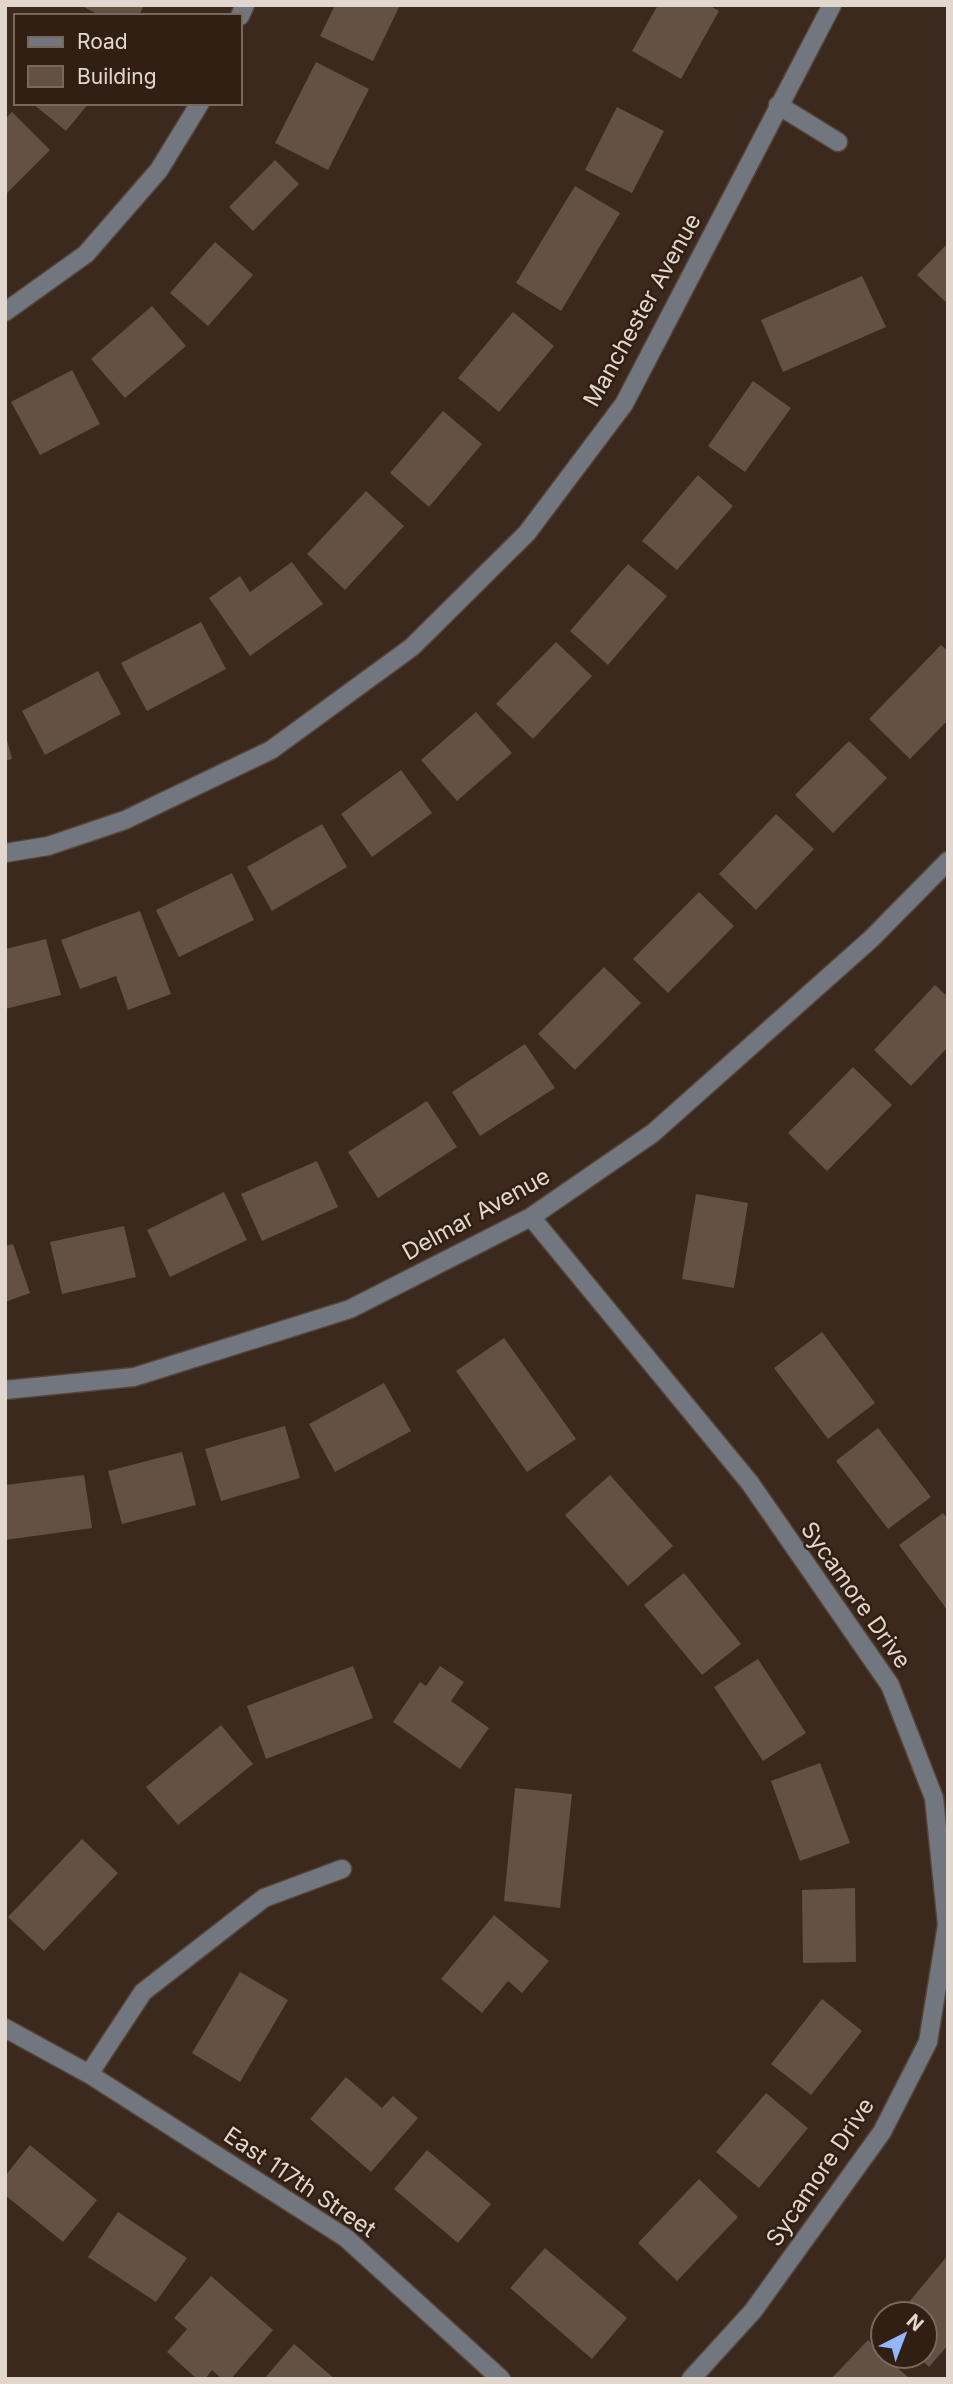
<svg xmlns="http://www.w3.org/2000/svg" width="953" height="2384" viewBox="0 0 953 2384" font-family="Inter,sans-serif">
<style>
.building{fill:#645143}
.lines{fill:none;stroke-linecap:round;stroke-linejoin:round}
.minor-casing{stroke:#554538;stroke-width:21}
.minor{stroke:#71767f;stroke-width:18}
.labels{text-anchor:middle;stroke-width:5;stroke-linejoin:round;paint-order:stroke}
.street-label{font-size:23px;fill:#e2d7ce;stroke:#301f12}
</style>
<rect width="100%" height="100%" fill="#3a291c"/>
<path class="building" d="M 80,5 L 144,5 L 139,16 L 101,16 Z
M 335,5 L 400,5 L 373,61 L 320,36 Z
M 658,5 L 709,5 L 719,11 L 681,79 L 632,51 Z
M 316,62 L 369,89 L 328,170 L 275,143 Z
M 32,103 L 89,103 L 66,131 Z
M 617,107 L 664,131 L 632,193 L 585,170 Z
M 12,112 L 50,150 L 5,195 L 5,119 Z
M 275,160 L 299,184 L 253,231 L 229,207 Z
M 575,186 L 620,213 L 561,311 L 516,283 Z
M 215,242 L 253,275 L 208,326 L 170,293 Z
M 948,243 L 948,304 L 917,275 Z
M 862,276 L 886,327 L 783,372 L 761,320 Z
M 152,306 L 186,346 L 125,398 L 91,359 Z
M 513,312 L 554,346 L 499,412 L 458,378 Z
M 72,370 L 100,424 L 40,455 L 11,402 Z
M 753,381 L 791,408 L 745,472 L 708,446 Z
M 443,411 L 482,444 L 429,507 L 390,473 Z
M 698,475 L 733,506 L 677,570 L 642,541 Z
M 366,491 L 404,526 L 345,590 L 307,554 Z
M 292,562 L 323,604 L 250,656 L 209,598 L 240,576 L 250,592 Z
M 628,564 L 667,596 L 608,665 L 570,631 Z
M 201,622 L 226,669 L 147,711 L 121,663 Z
M 556,642 L 592,676 L 533,739 L 496,704 Z
M 941,645 L 948,651 L 948,720 L 910,759 L 869,719 Z
M 98,671 L 121,714 L 45,755 L 22,711 Z
M 476,712 L 512,753 L 457,801 L 421,760 Z
M 6,736 L 12,759 L 5,761 L 5,737 Z
M 849,741 L 887,778 L 833,833 L 795,795 Z
M 401,770 L 432,813 L 372,857 L 341,814 Z
M 776,814 L 814,849 L 756,910 L 719,874 Z
M 322,824 L 347,867 L 272,911 L 247,867 Z
M 232,873 L 254,920 L 179,957 L 156,910 Z
M 699,892 L 734,926 L 668,993 L 633,959 Z
M 140,911 L 171,994 L 128,1010 L 116,976 L 80,989 L 61,940 Z
M 46,939 L 61,995 L 5,1009 L 5,949 Z
M 604,967 L 641,1003 L 575,1070 L 538,1034 Z
M 935,985 L 948,997 L 948,1047 L 911,1086 L 874,1050 Z
M 525,1044 L 555,1088 L 480,1136 L 452,1092 Z
M 853,1067 L 892,1105 L 827,1171 L 788,1133 Z
M 427,1101 L 457,1147 L 378,1198 L 348,1152 Z
M 317,1161 L 338,1207 L 262,1241 L 241,1194 Z
M 224,1192 L 247,1240 L 170,1277 L 147,1230 Z
M 696,1194 L 748,1203 L 734,1288 L 682,1279 Z
M 124,1226 L 136,1277 L 62,1294 L 50,1242 Z
M 13,1244 L 30,1293 L 5,1302 L 5,1246 Z
M 822,1332 L 875,1403 L 828,1439 L 774,1368 Z
M 504,1338 L 576,1439 L 527,1472 L 456,1371 Z
M 384,1383 L 411,1431 L 335,1472 L 309,1424 Z
M 285,1426 L 300,1478 L 221,1501 L 205,1449 Z
M 878,1428 L 931,1497 L 888,1529 L 836,1461 Z
M 182,1452 L 196,1505 L 122,1524 L 108,1471 Z
M 84,1475 L 92,1528 L 5,1540 L 5,1485 Z
M 610,1475 L 673,1546 L 628,1586 L 565,1515 Z
M 943,1513 L 948,1519 L 948,1611 L 899,1545 Z
M 684,1573 L 741,1644 L 702,1675 L 644,1605 Z
M 758,1659 L 806,1733 L 763,1761 L 714,1687 Z
M 353,1666 L 373,1718 L 266,1759 L 247,1706 Z
M 440,1666 L 464,1682 L 451,1701 L 489,1728 L 460,1769 L 393,1722 L 420,1682 L 426,1686 Z
M 221,1725 L 253,1764 L 178,1825 L 146,1787 Z
M 820,1763 L 850,1843 L 800,1861 L 771,1781 Z
M 515,1788 L 572,1794 L 560,1908 L 504,1901 Z
M 82,1839 L 118,1873 L 44,1951 L 8,1917 Z
M 855,1888 L 856,1962 L 803,1963 L 802,1890 Z
M 494,1915 L 549,1961 L 522,1993 L 508,1981 L 482,2013 L 441,1979 Z
M 240,1972 L 288,2000 L 240,2082 L 192,2053 Z
M 822,1999 L 862,2031 L 811,2095 L 771,2064 Z
M 346,2077 L 382,2108 L 393,2096 L 418,2118 L 371,2172 L 310,2119 Z
M 766,2093 L 808,2128 L 759,2188 L 716,2152 Z
M 30,2145 L 97,2200 L 63,2242 L 5,2195 L 5,2176 Z
M 427,2150 L 491,2204 L 458,2243 L 394,2189 Z
M 699,2179 L 738,2217 L 677,2281 L 638,2243 Z
M 118,2212 L 187,2258 L 156,2302 L 88,2257 Z
M 545,2248 L 627,2318 L 592,2359 L 510,2288 Z
M 948,2255 L 948,2345 L 929,2367 L 917,2356 L 925,2356 L 925,2314 L 899,2314 Z
M 211,2276 L 273,2330 L 231,2379 L 222,2379 L 212,2370 L 205,2379 L 197,2379 L 167,2352 L 187,2329 L 174,2318 Z
M 868,2340 L 883,2356 L 908,2377 L 906,2379 L 831,2379 Z
M 294,2344 L 335,2379 L 264,2379 Z"/>
<g class="lines">
<defs>
<path id="minor" d="M 240,16 L 245,5
M 778,105 L 838,142
M 5,312 L 86,254 L 159,170 L 200,103
M 5,853 L 48,846 L 125,820 L 271,750 L 412,647 L 527,533 L 624,404 L 832,5
M 531,1217 L 750,1483 L 890,1685 L 934,1798 L 947,1925 L 928,2042 L 882,2132 L 753,2311 L 691,2379
M 5,1390 L 134,1377 L 350,1309 L 531,1217 L 653,1133 L 871,939 L 948,861
M 5,2028 L 89,2074 L 346,2238 L 501,2379
M 89,2074 L 143,1992 L 264,1898 L 342,1869"/>
</defs>
<use href="#minor" class="minor-casing"/>
<use href="#minor" class="minor"/>
</g>
<g class="labels">
<g class="street-label">
<text transform="translate(642 310) rotate(-61)" y="8">Manchester Avenue</text>
<text transform="translate(476 1214) rotate(-29)" y="8">Delmar Avenue</text>
<text transform="translate(856 1595) rotate(55)" y="8">Sycamore Drive</text>
<text transform="translate(820 2172) rotate(-56)" y="8">Sycamore Drive</text>
<text transform="translate(300 2182) rotate(34)" y="8">East 117th Street</text>
</g>
</g>
<rect width="953" height="2384" fill="none" stroke="#e2d7ce" stroke-width="14"/>
<rect x="14" y="14" width="228" height="91" fill="#301f12" stroke="#77695d" stroke-width="2"/>
<rect x="28" y="37" width="35" height="10" fill="#71767f" stroke="#77695d" stroke-width="2"/>
<text x="77" y="49" font-size="21" fill="#e2d7ce">Road</text>
<rect x="28" y="66" width="35" height="21" fill="#645143" stroke="#77695d" stroke-width="2"/>
<text x="77" y="84" font-size="21" fill="#e2d7ce">Building</text>
<g transform="translate(904 2335) rotate(42)"><circle r="33" fill="#301f12" stroke="#77695d" stroke-width="2"/>
<path d="M0-5L12 26L0 18L-12 26Z" fill="#92b7fd"/>
<text y="-10" font-size="19" font-weight="bold" text-anchor="middle" fill="#e2d7ce">N</text>
</g>
</svg>
